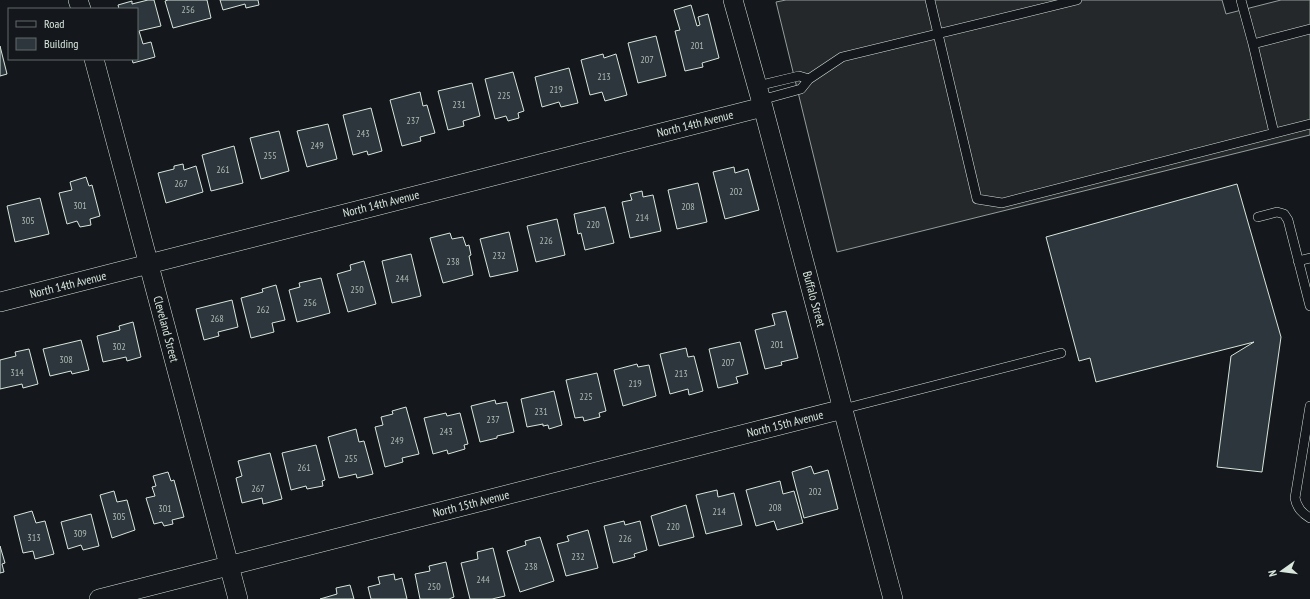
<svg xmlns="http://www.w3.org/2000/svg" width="1310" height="599" viewBox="0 0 1310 599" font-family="'PT Sans Narrow',sans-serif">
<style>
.parking{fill:#24282b;stroke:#939e99}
.building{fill:#2c363c;stroke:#d8e6dc}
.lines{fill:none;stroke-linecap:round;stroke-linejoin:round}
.lane-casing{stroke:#d8e6dc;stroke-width:10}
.street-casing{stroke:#d8e6dc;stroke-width:20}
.lane{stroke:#14181c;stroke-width:9}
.street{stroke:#14181c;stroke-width:19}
.labels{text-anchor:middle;stroke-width:3;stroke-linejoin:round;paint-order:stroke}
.number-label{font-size:10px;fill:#adbab4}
.street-label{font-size:12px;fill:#d8e6dc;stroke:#14181c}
</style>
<rect width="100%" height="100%" fill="#14181c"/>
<path class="parking" d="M 786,0 L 1222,0 L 1226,14 L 1281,0 L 1310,0 L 1310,135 L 837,252 L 776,2 Z"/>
<path class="building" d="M 148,0 L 154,0 L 161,26 L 139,31 L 143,44 L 151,42 L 155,57 L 133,63 L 132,59 L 137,59 L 137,9 L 119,9 L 118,5 L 132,1 L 132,4 Z
M 168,0 L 207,0 L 211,18 L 173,28 L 165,1 Z
M 220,0 L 258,0 L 259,5 L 246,8 L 245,4 L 223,10 Z
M 691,5 L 697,26 L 700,25 L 698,17 L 708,14 L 719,58 L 702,63 L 703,67 L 685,71 L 675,31 L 680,30 L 674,10 Z
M 656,36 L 666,76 L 638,83 L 628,43 Z
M 0,46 L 7,74 L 0,76 Z
M 603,54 L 604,58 L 616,54 L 627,95 L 605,101 L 602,92 L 590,95 L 581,60 Z
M 569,68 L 578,103 L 561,107 L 559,102 L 542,107 L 535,77 Z
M 513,72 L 524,111 L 518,113 L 519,118 L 508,121 L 506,116 L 495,119 L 485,79 Z
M 472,83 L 480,116 L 463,121 L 464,126 L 448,130 L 438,91 Z
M 420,92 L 423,106 L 427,105 L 435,133 L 420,137 L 421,141 L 402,146 L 390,100 Z
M 371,108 L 382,151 L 368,155 L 367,151 L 353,155 L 343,115 Z
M 328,124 L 337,159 L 307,167 L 297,131 Z
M 279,131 L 289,171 L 261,179 L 250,138 Z
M 234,146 L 243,183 L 211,191 L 202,155 Z
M 183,164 L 184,170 L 196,166 L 203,192 L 166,203 L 158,173 L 174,169 L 174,166 Z
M 734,167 L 735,173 L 748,169 L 759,210 L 725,219 L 713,172 Z
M 86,177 L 89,186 L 92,185 L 100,216 L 90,219 L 91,225 L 80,227 L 77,221 L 67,224 L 59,193 L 72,190 L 70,182 Z
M 698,183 L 707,222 L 677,229 L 668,190 Z
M 1237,184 L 1281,337 L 1262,472 L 1217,467 L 1231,356 L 1254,342 L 1096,382 L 1090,358 L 1079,361 L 1046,237 Z
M 642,191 L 643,197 L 653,195 L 661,231 L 630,238 L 622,202 L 632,200 L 630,194 Z
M 40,198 L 49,234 L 15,242 L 7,206 Z
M 605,207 L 614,243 L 585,250 L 581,233 L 578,234 L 574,214 Z
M 557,219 L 565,255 L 536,262 L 527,226 Z
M 509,232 L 518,271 L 490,277 L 480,239 Z
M 450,233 L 452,239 L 463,237 L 466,246 L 469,245 L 471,255 L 469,256 L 473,275 L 443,283 L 430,238 Z
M 411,254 L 421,296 L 392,303 L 382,261 Z
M 364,261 L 376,304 L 348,312 L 337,274 L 351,270 L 350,265 Z
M 321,278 L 330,313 L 297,322 L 289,290 L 300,287 L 299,283 Z
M 276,285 L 285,320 L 272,323 L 274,332 L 251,338 L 241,298 L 263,292 L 262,289 Z
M 232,300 L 238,327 L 218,332 L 219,336 L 204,340 L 196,309 Z
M 786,311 L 798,358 L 781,362 L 782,365 L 765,369 L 755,330 L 775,325 L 772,314 Z
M 133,322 L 141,357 L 127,361 L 126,357 L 103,362 L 97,336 L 120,330 L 119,326 Z
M 81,340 L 89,370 L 72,374 L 71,371 L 50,376 L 43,349 Z
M 740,342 L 748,374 L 736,377 L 738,383 L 718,388 L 709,349 Z
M 686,348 L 688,357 L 694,356 L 703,391 L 689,395 L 688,389 L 670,394 L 660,354 Z
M 29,349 L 38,384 L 23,388 L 22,384 L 0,389 L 0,360 L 16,356 L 15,352 Z
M 637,364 L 638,367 L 649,365 L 656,396 L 623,406 L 614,370 Z
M 597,373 L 606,411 L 599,413 L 600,417 L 584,421 L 583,417 L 575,418 L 566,380 Z
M 554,391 L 562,425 L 549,429 L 548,425 L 543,426 L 543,424 L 527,427 L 521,399 Z
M 495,400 L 496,404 L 507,402 L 514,432 L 497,436 L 497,438 L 480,442 L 471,406 Z
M 406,407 L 419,454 L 402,458 L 403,462 L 385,467 L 375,427 L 383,425 L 381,417 L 393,414 L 392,411 Z
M 446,413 L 447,416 L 460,413 L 468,444 L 464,445 L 465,449 L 448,454 L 447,450 L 433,454 L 424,418 Z
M 356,429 L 359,442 L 364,441 L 373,474 L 357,478 L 356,474 L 339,478 L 328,437 Z
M 316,445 L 325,480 L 322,481 L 323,486 L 307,489 L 306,486 L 291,490 L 282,453 Z
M 270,453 L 282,499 L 263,504 L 262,498 L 242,503 L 236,478 L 242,476 L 238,461 Z
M 811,466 L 814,474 L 828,470 L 838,509 L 804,518 L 792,472 Z
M 168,472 L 171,481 L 174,480 L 184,517 L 172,520 L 173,524 L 164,526 L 162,522 L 154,524 L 146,498 L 155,496 L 152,487 L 156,486 L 153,476 Z
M 780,481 L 783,494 L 794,491 L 803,523 L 777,530 L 774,521 L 756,526 L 746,490 Z
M 717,490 L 718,497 L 734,493 L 742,525 L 706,534 L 696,495 Z
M 114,491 L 117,502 L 127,500 L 135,530 L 112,538 L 100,495 Z
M 686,505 L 694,537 L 659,546 L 651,516 Z
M 32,511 L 36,523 L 45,521 L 54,554 L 35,559 L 33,551 L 23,553 L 14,516 Z
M 91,514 L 99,546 L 83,550 L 81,545 L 68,549 L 61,522 Z
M 624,521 L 625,525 L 640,521 L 647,550 L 634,554 L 635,557 L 613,563 L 604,526 Z
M 588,530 L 598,568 L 566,576 L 557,544 L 569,541 L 567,536 Z
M 540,537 L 554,581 L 520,592 L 507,551 L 526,545 L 525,541 Z
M 0,546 L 5,563 L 2,564 L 4,572 L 0,573 Z
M 493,548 L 505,596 L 492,599 L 470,599 L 461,563 L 478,559 L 477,552 Z
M 446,562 L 454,597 L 449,599 L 420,599 L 415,574 L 430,571 L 429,566 Z
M 394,574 L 395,580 L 402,578 L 407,599 L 371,599 L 368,587 L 380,584 L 378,577 Z
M 350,585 L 354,599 L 320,599 L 337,594 L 336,588 Z"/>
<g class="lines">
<defs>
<path id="lane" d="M 930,0 L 977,199 L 1002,203 L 1310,124
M 1241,0 L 1253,44
M 757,86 L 799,76 L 809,79
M 761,100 L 801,89 L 809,79 L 842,57 L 1077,0
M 1274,133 L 1253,44 L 1310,29
M 1258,217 L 1277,212 L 1284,214 L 1288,220 L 1310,306
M 1298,261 L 1310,258
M 1310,406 L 1295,498 C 1297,508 1302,513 1310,518
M 843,409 L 1061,353"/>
<path id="street" d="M 78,0 L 81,9
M 733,0 L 763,107 L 893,599
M 94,59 L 238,599
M 0,302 L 763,107
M 99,599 L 843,409"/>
</defs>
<use href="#lane" class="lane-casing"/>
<use href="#street" class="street-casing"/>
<use href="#lane" class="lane"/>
<use href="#street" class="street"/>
</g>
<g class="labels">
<g class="number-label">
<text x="188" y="13">256</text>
<text x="697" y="49">201</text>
<text x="647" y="63">207</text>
<text x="604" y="80">213</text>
<text x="556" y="93">219</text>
<text x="504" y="99">225</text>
<text x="459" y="108">231</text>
<text x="413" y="124">237</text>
<text x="363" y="137">243</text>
<text x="317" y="149">249</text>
<text x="270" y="159">255</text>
<text x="223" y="173">261</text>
<text x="181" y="187">267</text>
<text x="736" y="195">202</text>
<text x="80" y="209">301</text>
<text x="688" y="210">208</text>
<text x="642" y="221">214</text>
<text x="28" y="224">305</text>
<text x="593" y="228">220</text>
<text x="546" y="244">226</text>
<text x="499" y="259">232</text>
<text x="453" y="265">238</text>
<text x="402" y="282">244</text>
<text x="357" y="293">250</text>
<text x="310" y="306">256</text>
<text x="263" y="313">262</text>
<text x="217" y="322">268</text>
<text x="777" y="348">201</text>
<text x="119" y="350">302</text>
<text x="66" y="363">308</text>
<text x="728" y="366">207</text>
<text x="17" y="376">314</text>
<text x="681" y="377">213</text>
<text x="635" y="387">219</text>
<text x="586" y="400">225</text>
<text x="541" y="415">231</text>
<text x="493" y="423">237</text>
<text x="446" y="435">243</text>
<text x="397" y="444">249</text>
<text x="351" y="462">255</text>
<text x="304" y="471">261</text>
<text x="258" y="492">267</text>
<text x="815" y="495">202</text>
<text x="775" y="511">208</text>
<text x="165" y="512">301</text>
<text x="719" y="515">214</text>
<text x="119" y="520">305</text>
<text x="673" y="530">220</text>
<text x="80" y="537">309</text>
<text x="34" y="541">313</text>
<text x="625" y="542">226</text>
<text x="578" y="560">232</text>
<text x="531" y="570">238</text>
<text x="483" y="583">244</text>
<text x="434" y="590">250</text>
</g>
<g class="street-label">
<text transform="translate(695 124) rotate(-14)" y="4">North 14th Avenue</text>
<text transform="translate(381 204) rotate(-14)" y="4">North 14th Avenue</text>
<text transform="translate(68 285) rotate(-14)" y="4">North 14th Avenue</text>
<text transform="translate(814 299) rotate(75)" y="4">Buffalo Street</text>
<text transform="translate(166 329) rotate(75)" y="4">Cleveland Street</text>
<text transform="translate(785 424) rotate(-14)" y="4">North 15th Avenue</text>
<text transform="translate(471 504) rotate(-14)" y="4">North 15th Avenue</text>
</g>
</g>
<rect x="8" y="8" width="130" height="52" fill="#14181c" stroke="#626a69"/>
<rect x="16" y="21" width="20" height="6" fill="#14181c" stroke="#626a69"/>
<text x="44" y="28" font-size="12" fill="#d8e6dc">Road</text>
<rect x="16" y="38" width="20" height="12" fill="#2c363c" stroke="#626a69"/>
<text x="44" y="48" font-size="12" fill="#d8e6dc">Building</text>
<g transform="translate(1282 571) rotate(256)" stroke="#14181c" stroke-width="3" paint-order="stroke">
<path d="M0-3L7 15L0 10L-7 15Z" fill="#d8e6dc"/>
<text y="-6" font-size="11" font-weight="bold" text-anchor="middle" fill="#d8e6dc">N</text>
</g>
</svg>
